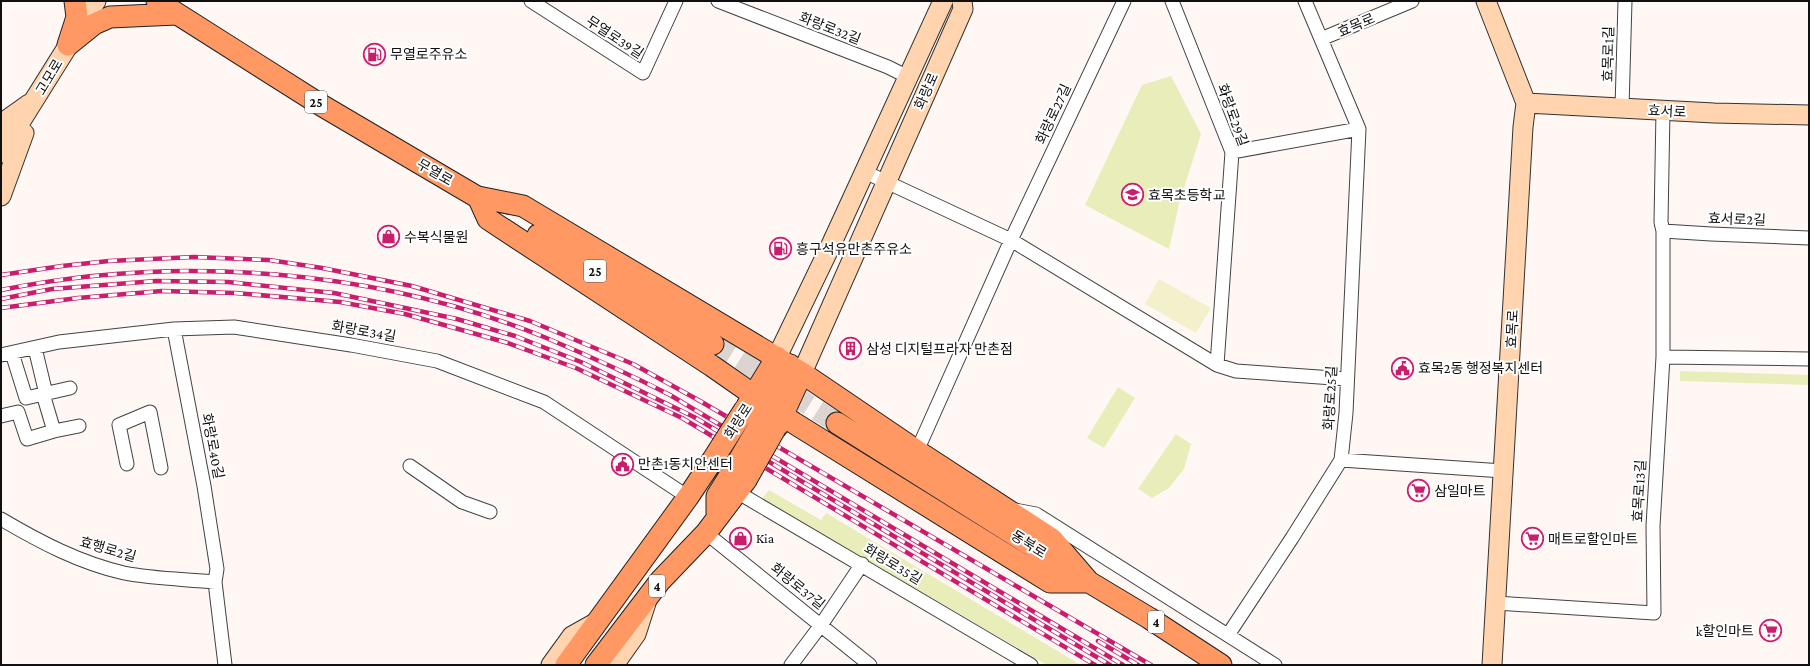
<svg xmlns="http://www.w3.org/2000/svg" width="1810" height="666" viewBox="0 0 1810 666" font-family="'Crimson Pro','Noto Sans KR',serif">
<style>
.green{fill:#e9edb9}
.pitch{fill:#f3f1cb}
.lines{fill:none;stroke-linecap:round;stroke-linejoin:round}
.primary-tunnel{stroke:#dbd4d1;stroke-width:21;stroke-dasharray:21 10;stroke-linecap:butt}
.street-casing{stroke:#434343;stroke-width:15}
.secondary-casing{stroke:#323232;stroke-width:21}
.primary-casing{stroke:#212121;stroke-width:23}
.street{stroke:#fff;stroke-width:13}
.secondary{stroke:#ffd4ae;stroke-width:19}
.primary{stroke:#ff9863;stroke-width:21}
.rail-casing{stroke:#ca1d6d;stroke-width:4.5}
.rail{stroke:#fff;stroke-width:3;stroke-dasharray:9;stroke-linecap:butt}
.primary-bridge-casing{stroke:#212121;stroke-width:23;stroke-linecap:butt}
.primary-bridge{stroke:#ff9863;stroke-width:21}
.labels{text-anchor:middle;stroke-width:4;stroke-linejoin:round;paint-order:stroke}
.shield{fill:#fff;stroke:#585858;stroke-width:1}
.shield-label{font-size:13px;font-weight:bold;fill:#101010}
.street-label{font-size:14px;fill:#101010;stroke:#fff}
.poi-label{font-size:14px;fill:#101010;stroke:#fff;text-anchor:start}
</style>
<rect width="100%" height="100%" fill="#fff7f3"/>
<path class="green" d="M 1171,76 L 1201,134 L 1179,204 L 1169,249 L 1085,205 L 1142,85 Z
M 1680,371 L 1809,375 L 1809,385 L 1680,381 Z
M 1118,387 L 1135,398 L 1104,448 L 1087,438 Z
M 1176,434 L 1191,444 L 1184,469 L 1169,488 L 1152,498 L 1138,489 Z
M 769,490 L 821,520 L 826,513 L 1081,665 L 1047,665 L 788,514 L 761,500 Z"/>
<path class="pitch" d="M 1159,279 L 1211,308 L 1196,333 L 1145,304 Z"/>
<g class="lines">
<path class="primary-tunnel" d="M 713,344 L 837,423"/>
<defs>
<path id="street" d="M 531,1 L 643,73 L 676,1
M 718,1 L 888,67 L 908,77
M 1172,1 L 1232,152 L 1217,365
M 1321,39 L 1412,1
M 1622,108 L 1625,1
M 1232,152 L 1359,129
M 865,172 L 1011,240 L 1217,365 L 1236,371 L 1347,379
M 1663,231 L 1711,234 L 1809,238
M 174,329 L 204,486 L 217,569 L 215,582 L 225,665
M 35,348 L 46,394
M 12,353 L 26,398 L 70,388
M 1,355 L 59,342 L 174,329 L 234,327 L 351,345 L 437,361 L 544,402 L 688,497
M 1663,357 L 1809,359
M 43,394 L 54,431 L 79,426
M 1,416 L 18,412 L 27,439 L 54,431
M 917,451 L 1011,240 L 1124,1
M 1341,460 L 1503,471
M 127,464 L 119,425 L 150,412 L 161,468
M 410,466 L 462,502 L 490,512
M 737,492 L 1031,665
M 1015,510 L 1036,514 L 1275,665
M 1,519 C 40,542 80,563 124,573 C 154,579 185,579 215,582
M 706,533 L 870,665
M 1496,603 L 1654,613 L 1653,526 L 1663,357 L 1663,231 L 1661,222 L 1663,111
M 1228,635 L 1292,538 L 1341,460 L 1346,413 L 1359,129 L 1305,1
M 791,665 L 821,625 L 862,564"/>
<path id="secondary" d="M 1486,1 L 1526,103 L 1523,127 L 1492,665
M 1526,103 L 1714,113 L 1809,115
M 1,124 L 29,104
M 1,153 L 96,1
M 1,196 L 24,133
M 777,357 L 830,247 L 943,1
M 802,373 L 963,9 L 962,1
M 551,665 L 572,636 L 597,622
M 614,665 L 636,634 L 646,603"/>
<path id="primary" d="M 157,1 L 321,105 L 489,204
M 68,45 L 94,24 L 110,17 L 177,14
M 68,45 L 77,17 L 75,1
M 478,197 L 488,219 L 712,366 L 794,423 L 1050,582 L 1089,582
M 478,197 L 523,206 L 802,373 L 917,451 L 1052,539 L 1089,582
M 538,235 L 713,344
M 747,406 L 777,357
M 763,419 L 790,365
M 837,423 L 1089,582 L 1149,618 L 1221,665
M 777,427 L 802,373
M 717,513 L 717,496 L 732,472
M 566,665 L 688,497 L 712,461
M 596,665 L 660,581 L 706,533 L 746,480"/>
</defs>
<use href="#street" class="street-casing"/>
<use href="#secondary" class="secondary-casing"/>
<use href="#primary" class="primary-casing"/>
<use href="#street" class="street"/>
<use href="#secondary" class="secondary"/>
<use href="#primary" class="primary"/>
<defs>
<path id="rail" d="M 1,275 L 62,266 L 109,261 L 194,257 L 269,260 L 322,268 L 412,286 L 530,321 L 633,364 L 700,401 L 1151,665
M 1,290 C 178,254 376,269 544,337 C 587,355 629,374 670,395 L 1123,665
M 1,299 L 52,289 L 156,281 L 228,282 L 334,293 L 457,319 L 515,336 L 581,362 L 694,417 L 1110,665
M 1,308 L 78,298 L 162,291 L 235,293 L 340,302 L 405,314 L 508,343 L 576,368 L 682,418 L 1095,665
M 1098,641 L 1138,665"/>
</defs>
<use href="#rail" class="rail-casing"/>
<use href="#rail" class="rail"/>
<defs>
<path id="primary-bridge" d="M 712,461 L 745,409
M 732,472 L 762,421
M 746,480 L 776,427"/>
</defs>
<use href="#primary-bridge" class="primary-bridge-casing"/>
<use href="#primary-bridge" class="primary-bridge"/>
</g>
<defs>
<symbol id="fuel-ring" viewBox="-11 -11 22 22"><circle r="9.5" fill="#fff" stroke="#ca1d6d" stroke-width="1.5"/><path d="M-5.5-6h7V0h2V4h1.3V-2.5L3-4.5l.8-.8L6-3V5H2.5V1h-1V6h-7ZM-4.2-4.7v3.2H.2V-4.7Z" fill="#ca1d6d"/></symbol>
<symbol id="school-ring" viewBox="-11 -11 22 22"><circle r="9.5" fill="#fff" stroke="#ca1d6d" stroke-width="1.5"/><path d="M0-5L7-2L0 1L-7-2ZM-4 1L0 2.5L4 1V4Q0 6-4 4Z" fill="#ca1d6d"/></symbol>
<symbol id="shop-ring" viewBox="-11 -11 22 22"><circle r="9.5" fill="#fff" stroke="#ca1d6d" stroke-width="1.5"/><path d="M-5-2.5h2.3a2.7 3.5 0 0 1 5.4 0H5L5.5 6h-11ZM-1.5-2.5h3a1.5 2.3 0 0 0-3 0Z" fill="#ca1d6d"/></symbol>
<symbol id="building-ring" viewBox="-11 -11 22 22"><circle r="9.5" fill="#fff" stroke="#ca1d6d" stroke-width="1.5"/><path d="M-4-6H4V6H1V3H-1V6H-4ZM-2.5-4.3h1.7v1.8h-1.7ZM.8-4.3h1.7v1.8H.8ZM-2.5-1h1.7V.8h-1.7ZM.8-1h1.7V.8H.8Z" fill="#ca1d6d"/></symbol>
<symbol id="civic-ring" viewBox="-11 -11 22 22"><circle r="9.5" fill="#fff" stroke="#ca1d6d" stroke-width="1.5"/><path d="M-.6-6.5H3V-4.5H.6V-3L4-1V1h2V6H-6V1h2V-1L-.6-3ZM-1.2 2.5V6h2.4V2.5Z" fill="#ca1d6d"/></symbol>
<symbol id="supermarket-ring" viewBox="-11 -11 22 22"><circle r="9.5" fill="#fff" stroke="#ca1d6d" stroke-width="1.5"/><path d="M-6-5.5h2.5l.6 2H6L4.5 2H-2.5L-4.4-4H-6ZM-1.5 3.2a1.3 1.3 0 1 0 .1 0ZM3 3.2a1.3 1.3 0 1 0 .1 0Z" fill="#ca1d6d"/></symbol>
</defs>
<g fill-rule="evenodd">
<use href="#fuel-ring" x="362" y="42" width="25" height="25"/>
<use href="#school-ring" x="1120" y="182" width="25" height="25"/>
<use href="#shop-ring" x="376" y="224" width="25" height="25"/>
<use href="#fuel-ring" x="768" y="236" width="25" height="25"/>
<use href="#building-ring" x="838" y="336" width="25" height="25"/>
<use href="#civic-ring" x="1390" y="356" width="25" height="25"/>
<use href="#civic-ring" x="610" y="452" width="25" height="25"/>
<use href="#supermarket-ring" x="1406" y="478" width="25" height="25"/>
<use href="#shop-ring" x="728" y="526" width="25" height="25"/>
<use href="#supermarket-ring" x="1520" y="526" width="25" height="25"/>
<use href="#supermarket-ring" x="1758" y="618" width="25" height="25"/>
</g>
<g class="labels">
<g class="shield">
<rect x="305" y="91" width="22" height="22" rx="3"/>
<rect x="584" y="260" width="22" height="22" rx="3"/>
<rect x="649" y="575" width="16" height="22" rx="3"/>
<rect x="1148" y="611" width="16" height="22" rx="3"/>
</g>
<g class="shield-label">
<text x="316" y="107">25</text>
<text x="595" y="276">25</text>
<text x="657" y="591">4</text>
<text x="1156" y="627">4</text>
</g>
<g class="street-label">
<text transform="translate(1356 25) rotate(-23)" y="5">효목로</text>
<text transform="translate(830 28) rotate(21)" y="5">화랑로32길</text>
<text transform="translate(615 37) rotate(33)" y="5">무열로39길</text>
<text transform="translate(1608 54) rotate(-89)" y="5">효목로1길</text>
<text transform="translate(49 77) rotate(-59)" y="5">고모로</text>
<text transform="translate(926 91) rotate(-66)" y="5">화랑로</text>
<text transform="translate(1667 111) rotate(3)" y="5">효서로</text>
<text transform="translate(1053 114) rotate(-65)" y="5">화랑로27길</text>
<text transform="translate(1233 115) rotate(70)" y="5">화랑로29길</text>
<text transform="translate(435 172) rotate(30)" y="5">무열로</text>
<text transform="translate(1737 219) rotate(2)" y="5">효서로2길</text>
<text transform="translate(1512 329) rotate(-87)" y="5">효목로</text>
<text transform="translate(364 331) rotate(10)" y="5">화랑로34길</text>
<text transform="translate(1330 398) rotate(-87)" y="5">화랑로25길</text>
<text transform="translate(738 421) rotate(-57)" y="5">화랑로</text>
<text transform="translate(213 446) rotate(79)" y="5">화랑로40길</text>
<text transform="translate(1639 491) rotate(-87)" y="5">효목로13길</text>
<text transform="translate(1029 544) rotate(32)" y="5">동북로</text>
<text transform="translate(108 549) rotate(16)" y="5">효행로2길</text>
<text transform="translate(893 564) rotate(31)" y="5">화랑로35길</text>
<text transform="translate(798 586) rotate(39)" y="5">화랑로37길</text>
</g>
<g class="poi-label">
<text x="390" y="59">무열로주유소</text>
<text x="1148" y="200">효목초등학교</text>
<text x="404" y="242">수복식물원</text>
<text x="796" y="254">흥구석유만촌주유소</text>
<text x="866" y="354">삼성 디지털프라자 만촌점</text>
<text x="1418" y="373">효목2동 행정복지센터</text>
<text x="638" y="469">만촌1동치안센터</text>
<text x="1434" y="496">삼일마트</text>
<text x="756" y="543">Kia</text>
<text x="1548" y="544">매트로할인마트</text>
<text x="1754" y="636" text-anchor="end">k할인마트</text>
</g>
</g>
<rect width="1810" height="666" fill="none" stroke="#101010" stroke-width="4"/>
</svg>
